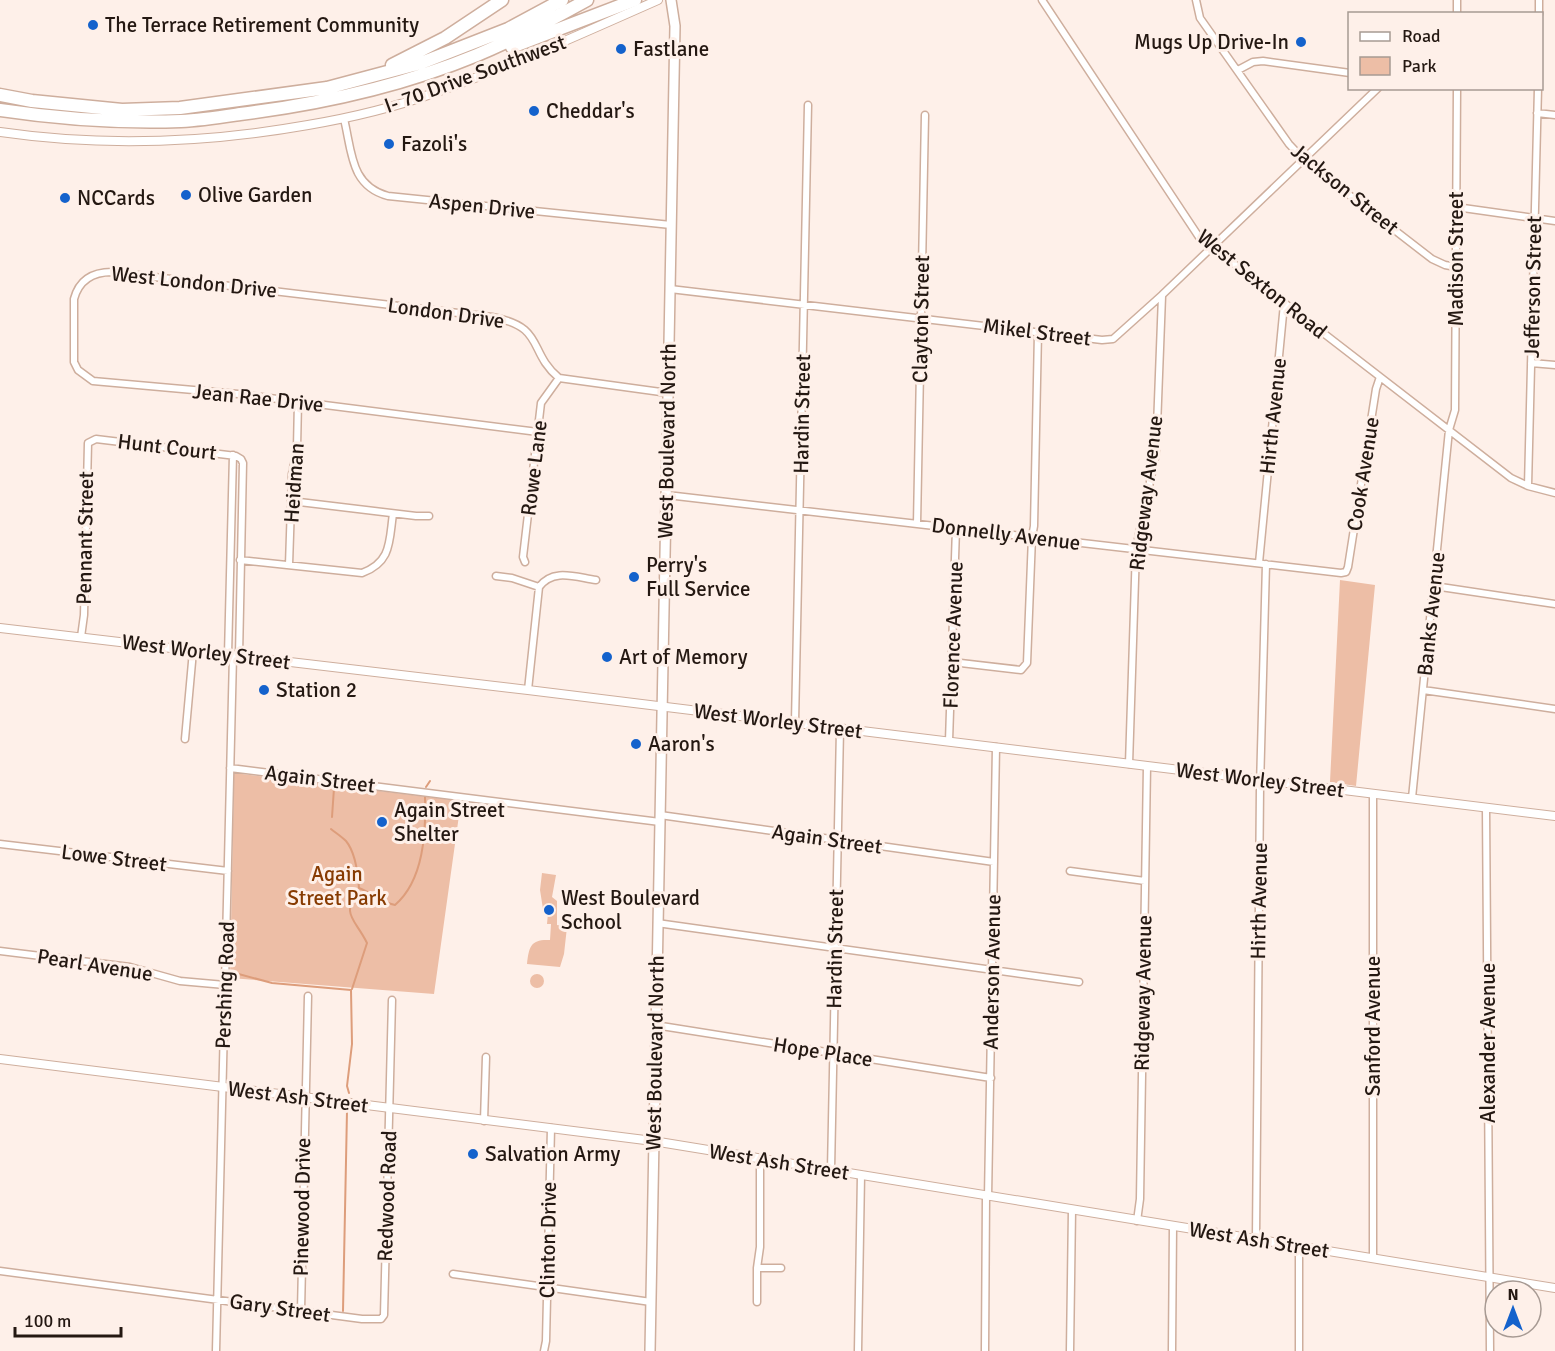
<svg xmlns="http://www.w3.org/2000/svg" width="1555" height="1351" viewBox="0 0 1555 1351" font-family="Signika,sans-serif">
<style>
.green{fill:#edbea6}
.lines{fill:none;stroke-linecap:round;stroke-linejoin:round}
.stream{stroke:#dd9d7b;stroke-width:2}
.minor-casing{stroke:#ceae9d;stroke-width:9}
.tertiary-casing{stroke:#ceae9d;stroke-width:10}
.secondary-casing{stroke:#ceae9d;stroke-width:12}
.motorway-casing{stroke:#ceae9d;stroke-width:15}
.minor{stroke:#fff;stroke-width:6}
.tertiary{stroke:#fff;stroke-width:8}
.secondary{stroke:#fff;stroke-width:9}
.motorway{stroke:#fff;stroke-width:12}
.poi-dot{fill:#1462cc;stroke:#fef0e9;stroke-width:2}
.labels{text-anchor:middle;stroke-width:6;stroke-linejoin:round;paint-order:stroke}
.poi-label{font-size:21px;fill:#241812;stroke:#fef0e9;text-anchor:start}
.street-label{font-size:21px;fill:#241812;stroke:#fef0e9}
.park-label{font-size:21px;fill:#873b02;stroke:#fef0e9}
</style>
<rect width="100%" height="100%" fill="#fef0e9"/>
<path class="green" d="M 1340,580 L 1375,585 L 1356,786 L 1330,782 Z
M 234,773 L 461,801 L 434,994 L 230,978 Z
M 542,873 L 556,875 L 552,897 L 557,901 L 557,925 L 567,927 L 564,954 L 560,967 L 527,964 C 529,946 531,939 550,940 L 551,924 L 547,924 L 548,913 L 543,909 L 540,890 Z
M530 981a7 7 0 1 1 14 0a7 7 0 1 1-14 0Z"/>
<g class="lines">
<path class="stream" d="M 426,787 L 430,781
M 332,817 L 334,788
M 331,829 C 336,833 342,837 346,841 C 356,853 358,874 359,888 C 340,916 355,918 367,943 L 352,989
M 359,888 C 372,893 381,902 395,905 C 424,880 426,832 425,797
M 235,973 L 272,983 L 351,990 L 352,1044 L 347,1086 L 349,1093
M 343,1311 L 347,1111"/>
<defs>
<path id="minor" d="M 1042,0 L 1199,237 L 1511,478 L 1528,486 L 1555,493
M 1196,0 L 1200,18 L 1289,144 L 1304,160 L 1432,259 L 1445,265 L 1456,267
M 1457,0 L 1457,14
M 1539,14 L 1539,0
M 1238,70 L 1253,62 L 1263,61 L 1350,73
M 1537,113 L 1555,115
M 344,119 C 352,151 350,186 388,196 L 671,225
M 1456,207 L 1555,221
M 670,289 L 1102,340 L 1113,339 L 1162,295 L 1378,88
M 1531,363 L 1555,365
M 538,432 L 238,394 L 93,381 L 78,370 L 74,362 L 74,299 C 79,280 92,272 112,272 L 492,317 C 546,327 527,351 559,378 L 668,393
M 1528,486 L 1538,88
M 667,495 L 1341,573 L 1346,572 L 1348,567 L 1376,389 L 1380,377
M 291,501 L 416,516 L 429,516
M 917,524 L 925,115
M 240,560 L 362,573 C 392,562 389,541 393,514
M 525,562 L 523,557 L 541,403 L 559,378
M 1259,563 L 1284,304
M 289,565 L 292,474 L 297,448 L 298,401
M 496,576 L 512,578 L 539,587 C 553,568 575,577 596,580
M 1434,586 L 1555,604
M 81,637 L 84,615 L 88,443 L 96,439 L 236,456 L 241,459 L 243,463 L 239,656
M 228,655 L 233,455
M 952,662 L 1021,670 L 1027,663 L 1032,537 L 1034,526 L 1038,332
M 528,690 L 539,587
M 1423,690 L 1555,709
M 795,723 L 808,105
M 185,739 L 193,651
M 949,741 L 956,528
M 1129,764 L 1136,549 L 1156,453 L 1162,296
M 230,768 L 660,822
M 1373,794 L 1373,1258
M 1412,798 L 1449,430 L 1455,410 L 1457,88
M 1486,808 L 1490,1351
M 660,815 L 994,862
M 0,844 L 228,871
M 1070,871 L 1145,881
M 657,923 L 1079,982
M 0,951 L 130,967 L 180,981 L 225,985
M 655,1025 L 991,1078
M 484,1121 L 486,1057
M 760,1159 L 760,1247 L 757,1268 L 781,1268
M 831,1170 L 840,729
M 988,1197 L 996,747
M 1137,1221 L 1140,1199 L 1147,766
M 1256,1239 L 1260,787 L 1266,564
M 757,1268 L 757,1302
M 0,1271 L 362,1319 L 381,1319 L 384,1315 L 392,1000
M 453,1274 L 651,1302
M 301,1311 L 308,996
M 216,1351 L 233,656
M 544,1351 L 546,1341 L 551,1128
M 858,1351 L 861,1175
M 985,1351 L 986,1196
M 1070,1351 L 1072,1210
M 1172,1351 L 1173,1226
M 1299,1351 L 1299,1246"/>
<path id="tertiary" d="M 0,132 C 103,147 206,143 308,125 C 349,118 392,108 431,94 C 509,67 583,33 658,0
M 0,628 L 528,690 L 1555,816
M 0,1059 L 653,1141 L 1555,1288"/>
<path id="secondary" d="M 650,1351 L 675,26 L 671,0"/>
<path id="motorway" d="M 512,47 L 635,0
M 392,65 L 445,38 L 502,0
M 0,95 L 32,101 L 122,110 L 180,108 L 327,88 L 421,63 L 508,29 L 562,0
M 0,110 C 60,119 121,123 181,121 C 201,120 220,117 240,114 C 320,104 402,86 477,55 C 515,39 551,20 587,0"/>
</defs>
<use href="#minor" class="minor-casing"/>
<use href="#tertiary" class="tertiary-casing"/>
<use href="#secondary" class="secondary-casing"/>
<use href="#motorway" class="motorway-casing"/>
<use href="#minor" class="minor"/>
<use href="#tertiary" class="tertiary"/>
<use href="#secondary" class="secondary"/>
<use href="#motorway" class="motorway"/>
</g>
<g class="poi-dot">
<circle cx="93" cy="25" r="6"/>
<circle cx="1301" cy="42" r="6"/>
<circle cx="621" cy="49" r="6"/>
<circle cx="534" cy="111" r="6"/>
<circle cx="389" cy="144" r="6"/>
<circle cx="186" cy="195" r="6"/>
<circle cx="65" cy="198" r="6"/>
<circle cx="634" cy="577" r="6"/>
<circle cx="607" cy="657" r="6"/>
<circle cx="264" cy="690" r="6"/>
<circle cx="636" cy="744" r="6"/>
<circle cx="382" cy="822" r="6"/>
<circle cx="549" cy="910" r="6"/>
<circle cx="473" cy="1154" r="6"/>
</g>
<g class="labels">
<g class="poi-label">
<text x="105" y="32">The Terrace Retirement Community</text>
<text x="1289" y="49" text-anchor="end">Mugs Up Drive-In</text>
<text x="633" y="56">Fastlane</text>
<text x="546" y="118">Cheddar's</text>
<text x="401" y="151">Fazoli's</text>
<text x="198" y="202">Olive Garden</text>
<text x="77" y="205">NCCards</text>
<text x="646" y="572">Perry's<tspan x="646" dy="24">Full Service</tspan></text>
<text x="619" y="664">Art of Memory</text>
<text x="276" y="697">Station 2</text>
<text x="648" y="751">Aaron's</text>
<text x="394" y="817">Again Street<tspan x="394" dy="24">Shelter</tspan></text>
<text x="561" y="905">West Boulevard<tspan x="561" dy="24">School</tspan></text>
<text x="485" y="1161">Salvation Army</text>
</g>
<g class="street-label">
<text transform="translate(475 74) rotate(-20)" y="7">I- 70 Drive Southwest</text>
<text transform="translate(1345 189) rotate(39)" y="7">Jackson Street</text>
<text transform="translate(482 206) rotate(6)" y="7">Aspen Drive</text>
<text transform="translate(1456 259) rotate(-90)" y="7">Madison Street</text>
<text transform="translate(194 282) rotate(6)" y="7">West London Drive</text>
<text transform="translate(1262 284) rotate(39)" y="7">West Sexton Road</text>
<text transform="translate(1533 287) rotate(-89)" y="7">Jefferson Street</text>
<text transform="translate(446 313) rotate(8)" y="7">London Drive</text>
<text transform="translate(921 319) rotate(-89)" y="7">Clayton Street</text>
<text transform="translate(1037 332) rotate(7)" y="7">Mikel Street</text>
<text transform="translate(258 398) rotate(6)" y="7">Jean Rae Drive</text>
<text transform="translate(802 414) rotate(-89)" y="7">Hardin Street</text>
<text transform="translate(1273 416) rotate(-84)" y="7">Hirth Avenue</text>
<text transform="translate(667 441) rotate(-89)" y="7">West Boulevard North</text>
<text transform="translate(167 447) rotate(7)" y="7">Hunt Court</text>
<text transform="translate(534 468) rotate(-83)" y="7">Rowe Lane</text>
<text transform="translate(1363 474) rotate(-81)" y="7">Cook Avenue</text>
<text transform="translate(294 483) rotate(-86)" y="7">Heidman</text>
<text transform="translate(1146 493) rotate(-83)" y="7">Ridgeway Avenue</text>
<text transform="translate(1006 534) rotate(7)" y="7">Donnelly Avenue</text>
<text transform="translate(85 538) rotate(-89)" y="7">Pennant Street</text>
<text transform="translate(1431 614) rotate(-84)" y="7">Banks Avenue</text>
<text transform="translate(953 635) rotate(-88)" y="7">Florence Avenue</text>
<text transform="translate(206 652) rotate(7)" y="7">West Worley Street</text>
<text transform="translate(778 721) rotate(7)" y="7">West Worley Street</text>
<text transform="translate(320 779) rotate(7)" y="7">Again Street</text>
<text transform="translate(1260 780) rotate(7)" y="7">West Worley Street</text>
<text transform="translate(827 839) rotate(8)" y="7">Again Street</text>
<text transform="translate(114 858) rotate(7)" y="7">Lowe Street</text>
<text transform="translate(1259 901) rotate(-89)" y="7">Hirth Avenue</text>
<text transform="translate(835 949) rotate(-89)" y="7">Hardin Street</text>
<text transform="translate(95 965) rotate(9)" y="7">Pearl Avenue</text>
<text transform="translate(992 972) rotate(-89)" y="7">Anderson Avenue</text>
<text transform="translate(225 985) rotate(-88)" y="7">Pershing Road</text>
<text transform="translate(1143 993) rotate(-89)" y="7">Ridgeway Avenue</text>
<text transform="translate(1373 1026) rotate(-90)" y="7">Sanford Avenue</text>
<text transform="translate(1488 1043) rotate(-90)" y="7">Alexander Avenue</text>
<text transform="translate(823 1052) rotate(9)" y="7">Hope Place</text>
<text transform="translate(655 1053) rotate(-89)" y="7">West Boulevard North</text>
<text transform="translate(298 1097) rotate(7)" y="7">West Ash Street</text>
<text transform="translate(779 1162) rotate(9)" y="7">West Ash Street</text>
<text transform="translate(387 1196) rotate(-88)" y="7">Redwood Road</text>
<text transform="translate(302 1207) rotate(-89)" y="7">Pinewood Drive</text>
<text transform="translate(548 1240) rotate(-89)" y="7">Clinton Drive</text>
<text transform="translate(1259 1240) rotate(9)" y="7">West Ash Street</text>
<text transform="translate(280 1308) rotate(8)" y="7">Gary Street</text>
</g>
<g class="park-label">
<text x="337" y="881">Again<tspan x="337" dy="24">Street Park</tspan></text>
</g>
</g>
<rect x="1348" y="12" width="195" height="78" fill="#fef0e9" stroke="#a79a93" stroke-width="1.5"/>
<rect x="1360" y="32" width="30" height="9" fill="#ffffff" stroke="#a79a93" stroke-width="1.5"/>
<text x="1402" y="42" font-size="18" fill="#241812">Road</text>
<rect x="1360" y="57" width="30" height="18" fill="#edbea6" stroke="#a79a93" stroke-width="1.5"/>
<text x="1402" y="72" font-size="18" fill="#241812">Park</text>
<g transform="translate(1513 1309)"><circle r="28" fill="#fef0e9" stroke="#a79a93" stroke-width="1.5"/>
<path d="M0-4.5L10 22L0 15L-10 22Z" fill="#1462cc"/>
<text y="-9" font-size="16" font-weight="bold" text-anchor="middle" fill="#241812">N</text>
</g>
<path d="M15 1327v9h106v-9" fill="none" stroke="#241812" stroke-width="3"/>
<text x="24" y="1327" font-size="18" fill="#241812" stroke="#fef0e9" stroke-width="4.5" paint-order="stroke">100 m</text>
</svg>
